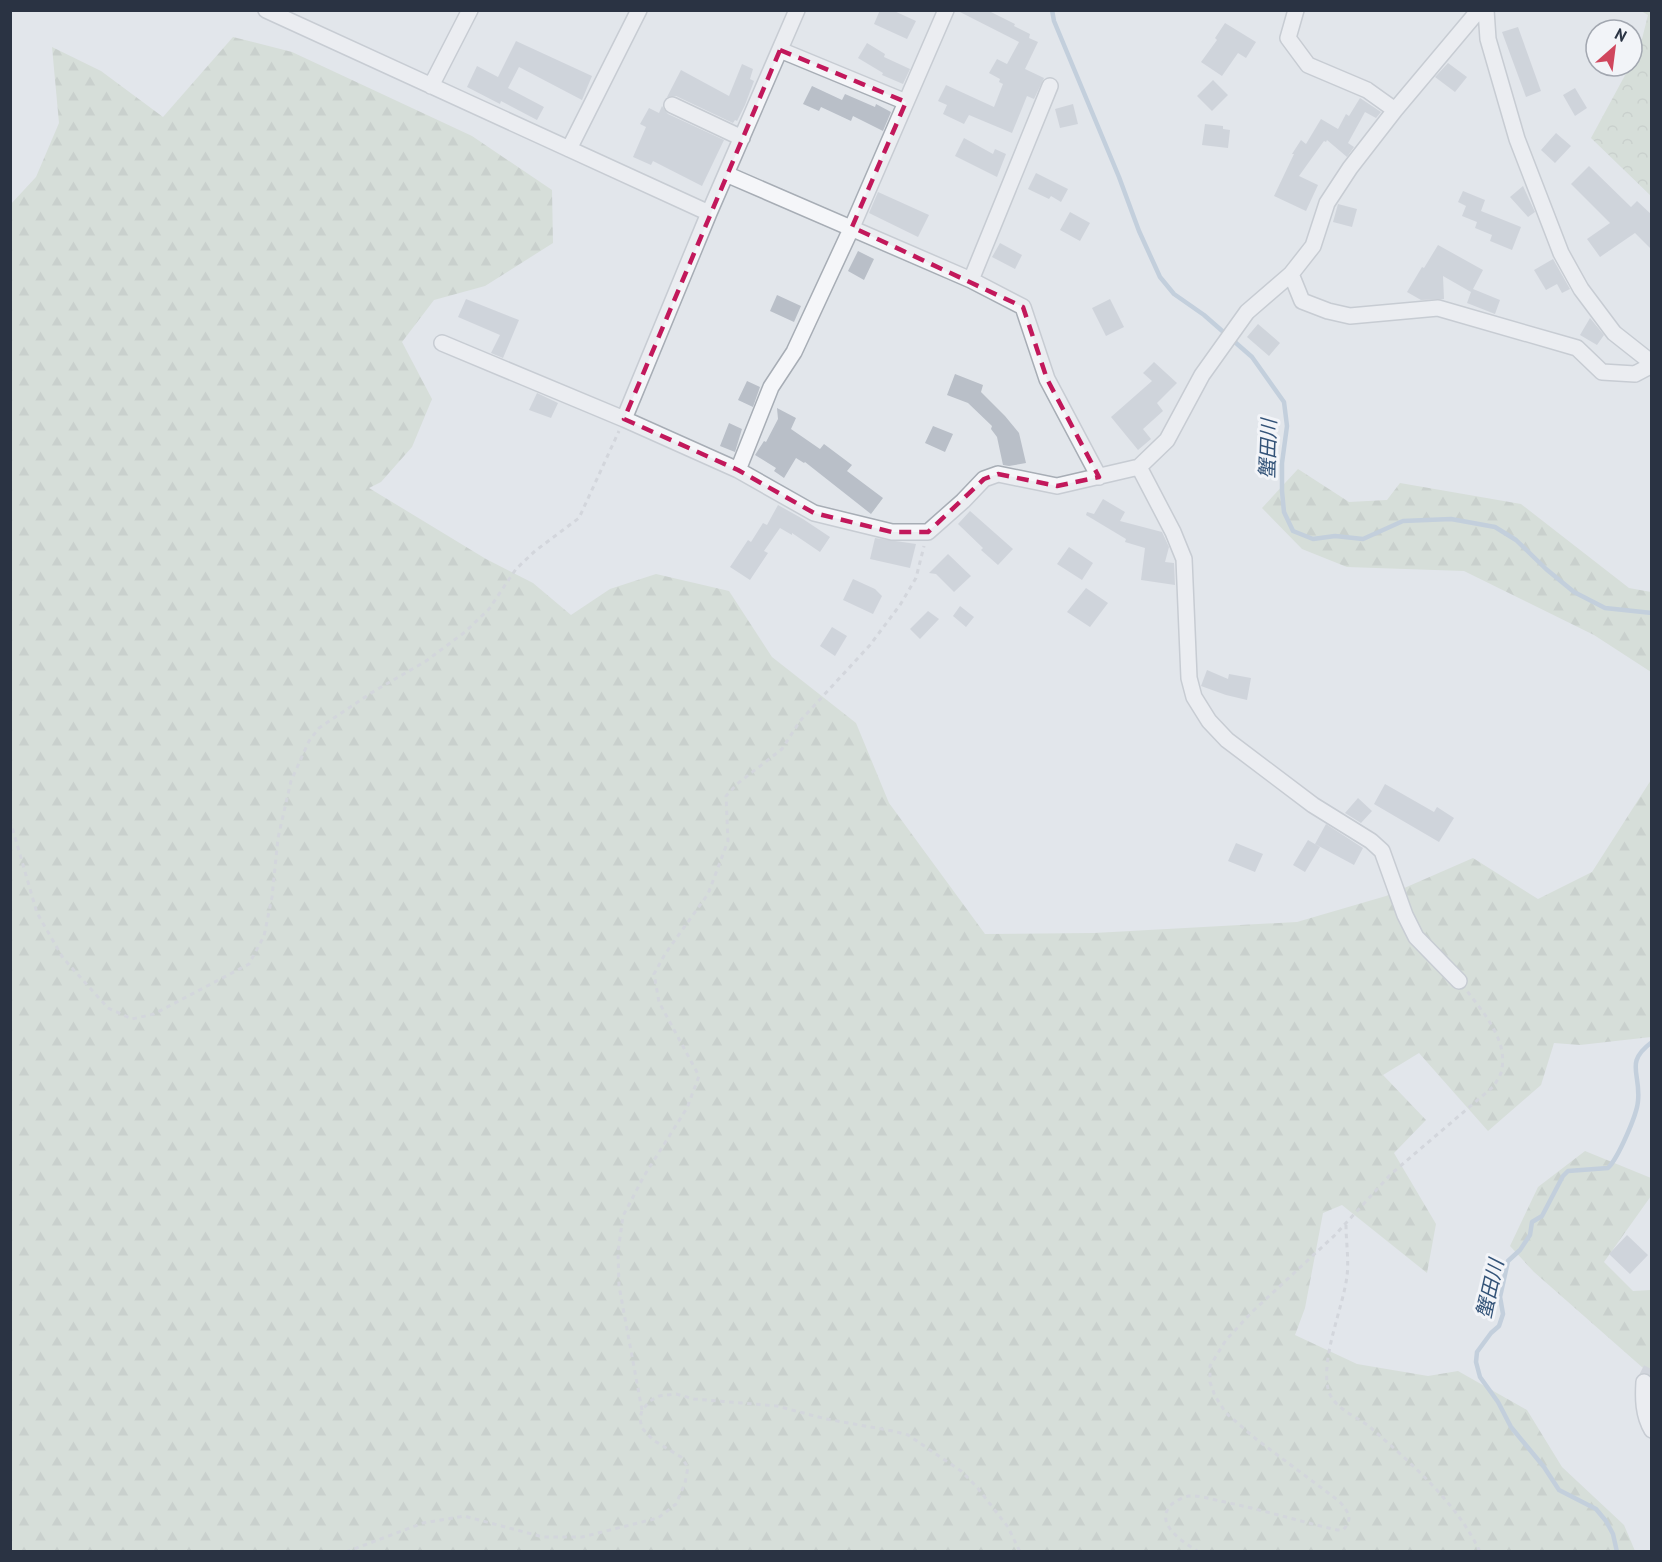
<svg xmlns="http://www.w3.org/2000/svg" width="1662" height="1562" viewBox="0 0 1662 1562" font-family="'PT Sans','Noto Sans JP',sans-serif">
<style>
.forest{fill:url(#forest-firs)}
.park{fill:url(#park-crowns)}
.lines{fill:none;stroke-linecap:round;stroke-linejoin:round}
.stream{stroke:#9db4cb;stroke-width:4.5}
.building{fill:#b9bfc8}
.minor-tunnel{stroke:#bdc2c9;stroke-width:15;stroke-dasharray:15 8;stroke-linecap:butt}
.minor-casing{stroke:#a7adb5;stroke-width:18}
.path{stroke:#c0c3ca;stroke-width:3;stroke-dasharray:4.5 4.5;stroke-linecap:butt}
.minor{stroke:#f5f6f9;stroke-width:15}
.marked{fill:none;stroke:#c2185b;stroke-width:4.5;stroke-dasharray:12 8;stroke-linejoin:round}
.labels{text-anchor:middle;stroke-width:6;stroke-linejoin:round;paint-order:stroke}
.water-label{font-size:20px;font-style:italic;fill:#335378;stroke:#f2f4f8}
</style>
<defs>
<pattern id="forest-firs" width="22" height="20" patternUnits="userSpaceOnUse" patternTransform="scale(1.5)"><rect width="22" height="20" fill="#c8d5c3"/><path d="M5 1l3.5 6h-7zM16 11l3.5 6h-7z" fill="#acb7a9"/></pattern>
<pattern id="park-crowns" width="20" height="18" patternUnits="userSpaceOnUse" patternTransform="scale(1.5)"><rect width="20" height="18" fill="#c8d5c3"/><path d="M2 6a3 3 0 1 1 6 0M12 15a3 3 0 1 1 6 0" fill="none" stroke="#acb7a9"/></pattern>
</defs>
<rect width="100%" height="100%" fill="#e2e6eb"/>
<path class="forest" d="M 233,37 L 292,52 L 472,136 L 552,190 L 553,243 L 485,286 L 434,300 L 402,342 L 432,399 L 412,447 L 381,482 L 369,488 L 486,559 L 533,583 L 571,615 L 610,589 L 656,574 L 729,591 L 772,657 L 856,723 L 889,803 L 985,934 L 1094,933 L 1297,922 L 1386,896 L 1473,858 L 1538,899 L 1592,872 L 1651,780 L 1651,1037 L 1580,1045 L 1554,1043 L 1541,1085 L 1488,1131 L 1419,1053 L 1383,1075 L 1426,1120 L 1394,1153 L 1436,1224 L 1427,1273 L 1342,1205 L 1323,1213 L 1305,1308 L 1295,1335 L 1357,1364 L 1428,1376 L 1458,1371 L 1527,1410 L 1562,1467 L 1624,1525 L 1635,1551 L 11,1551 L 10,205 L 36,177 L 59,123 L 52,47 L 101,71 L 163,117 Z
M 1298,469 L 1349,502 L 1387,500 L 1400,483 L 1521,504 L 1629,588 L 1651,592 L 1651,672 L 1594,635 L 1464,571 L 1347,567 L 1302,549 L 1262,508 Z
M 1585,1151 L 1651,1178 L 1651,1196 L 1604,1262 L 1633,1291 L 1651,1290 L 1651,1375 L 1534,1272 L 1510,1246 L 1538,1187 Z"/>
<path class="park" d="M 1641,11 L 1651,11 L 1651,196 L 1591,138 L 1630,66 L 1632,66 L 1632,62 L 1640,47 L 1648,15 Z"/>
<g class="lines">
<path class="stream" d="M 1052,10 L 1054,21 L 1119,177 L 1139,231 L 1160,277 L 1174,294 L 1204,315 L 1252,357 L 1284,402 L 1287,426 L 1282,463 L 1282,491 L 1284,512 L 1293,531 L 1313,539 L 1335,536 L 1363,539 L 1403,521 L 1451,519 L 1495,527 L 1516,540 L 1546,569 L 1574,592 L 1605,608 L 1652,613
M 1617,1552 L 1613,1534 L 1606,1521 L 1596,1509 L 1559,1490 L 1544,1467 L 1511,1427 L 1498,1402 L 1480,1377 L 1476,1362 L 1477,1352 L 1491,1333 L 1499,1326 L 1503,1314 L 1500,1297 L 1508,1261 L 1520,1250 L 1530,1235 L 1532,1222 L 1542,1216 L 1563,1176 L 1568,1171 L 1608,1168 C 1618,1158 1637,1115 1638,1101 C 1641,1072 1624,1063 1652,1042"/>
</g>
<path class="building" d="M 880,10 L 892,10 L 916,21 L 907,39 L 874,24 Z
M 956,10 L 987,10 L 1015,24 L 1014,26 L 1030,34 L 1029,38 L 1038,42 L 1025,69 L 1044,78 L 1034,99 L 1027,96 L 1012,133 L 969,115 L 964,124 L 943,114 L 947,105 L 938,101 L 946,85 L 994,107 L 1003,84 L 999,82 L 1000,79 L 989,73 L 997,59 L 1007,64 L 1019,42 Z
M 1225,23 L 1256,42 L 1246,58 L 1238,53 L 1222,76 L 1201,62 L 1217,40 L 1215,38 Z
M 1518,27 L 1541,91 L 1526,97 L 1502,32 Z
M 516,41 L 592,76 L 582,100 L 519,67 L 508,88 L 544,107 L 537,120 L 501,101 L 500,104 L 467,87 L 477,66 L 498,77 Z
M 867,43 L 885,54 L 884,57 L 910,69 L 903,84 L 882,75 L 883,73 L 858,58 Z
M 1448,63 L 1467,77 L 1455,92 L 1435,77 Z
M 742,64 L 753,69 L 750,79 L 754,81 L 745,105 L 737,121 L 735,120 L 733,123 L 676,96 L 667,97 L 681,70 L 729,96 Z
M 1213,80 L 1228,95 L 1212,111 L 1197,96 Z
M 812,86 L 842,100 L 845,94 L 875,107 L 876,104 L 891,112 L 883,131 L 853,116 L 851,121 L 821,107 L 819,111 L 803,104 Z
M 1575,88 L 1587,108 L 1575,116 L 1563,95 Z
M 1360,98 L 1381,112 L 1376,118 L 1365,112 L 1348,143 L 1354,147 L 1347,157 L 1327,140 L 1326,142 L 1324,141 L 1299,176 L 1318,185 L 1306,211 L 1274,196 L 1294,154 L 1292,154 L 1301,140 L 1306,144 L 1321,119 L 1338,129 L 1346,114 L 1349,116 Z
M 1073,104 L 1078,124 L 1060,128 L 1055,109 Z
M 662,106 L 668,114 L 724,140 L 702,186 L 653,161 L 651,165 L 633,157 L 646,127 L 640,124 L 649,108 L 659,113 Z
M 1205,124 L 1223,126 L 1223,129 L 1230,130 L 1228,148 L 1202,145 Z
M 1556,133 L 1571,146 L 1555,163 L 1541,150 Z
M 964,138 L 993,154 L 995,149 L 1006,154 L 997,177 L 955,156 Z
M 1589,166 L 1631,207 L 1637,201 L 1652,215 L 1652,250 L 1635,233 L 1600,257 L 1587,239 L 1610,223 L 1571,184 Z
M 1036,173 L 1068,189 L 1061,202 L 1051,196 L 1049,199 L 1028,189 Z
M 1523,186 L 1535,212 L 1528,217 L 1510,197 Z
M 1463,191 L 1485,200 L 1481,211 L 1521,227 L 1512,250 L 1490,241 L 1492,235 L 1475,228 L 1477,222 L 1462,216 L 1466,206 L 1458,202 Z
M 878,192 L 929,215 L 918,237 L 869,213 Z
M 1338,204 L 1357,209 L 1352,227 L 1333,222 Z
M 1070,212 L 1090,223 L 1080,241 L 1060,230 Z
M 1000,243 L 1022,255 L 1015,269 L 992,257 Z
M 1438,245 L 1483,270 L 1473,289 L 1500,300 L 1495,314 L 1467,303 L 1471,292 L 1443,276 L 1444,299 L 1421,300 L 1407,292 L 1422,267 L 1424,268 Z
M 858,251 L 874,259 L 864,280 L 848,271 Z
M 1553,259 L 1570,289 L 1562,293 L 1557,284 L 1546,290 L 1534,270 Z
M 777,295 L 801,306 L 794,322 L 770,311 Z
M 466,299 L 519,320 L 503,358 L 491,353 L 500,335 L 458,317 Z
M 1110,299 L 1124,327 L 1106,336 L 1092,308 Z
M 1590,318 L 1604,335 L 1597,345 L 1580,335 Z
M 1258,324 L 1280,343 L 1269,356 L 1247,337 Z
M 1154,362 L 1177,383 L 1157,403 L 1163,411 L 1143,429 L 1151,439 L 1138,450 L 1111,417 L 1152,381 L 1143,373 Z
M 955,374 L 983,385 L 981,392 L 1005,416 L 1019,433 L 1026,463 L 1009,466 L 1003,465 L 997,437 L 991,429 L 992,426 L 968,403 L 947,395 Z
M 747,381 L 760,387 L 753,407 L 738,400 Z
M 537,393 L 558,403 L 551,418 L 529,410 Z
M 777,408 L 796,418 L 791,429 L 820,449 L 824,444 L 852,465 L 847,471 L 883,498 L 871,514 L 805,462 L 804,463 L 796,458 L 784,478 L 774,471 L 776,468 L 755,455 L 764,441 L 766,442 L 778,419 Z
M 729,423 L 742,429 L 735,452 L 720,446 Z
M 933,426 L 953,434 L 945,452 L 925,443 Z
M 1103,499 L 1125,512 L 1120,521 L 1162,532 L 1169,547 L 1165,562 L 1174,563 L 1175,585 L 1141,580 L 1145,548 L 1125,542 L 1126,539 L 1086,515 L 1087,512 L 1094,514 Z
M 778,505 L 803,519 L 830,537 L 820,552 L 792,533 L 792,535 L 780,528 L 764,551 L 768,553 L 750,580 L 730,567 L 748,540 L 751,542 L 763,523 L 767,525 Z
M 970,511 L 1013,549 L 998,565 L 981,550 L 983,548 L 958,524 Z
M 875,538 L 916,544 L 910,568 L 870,559 Z
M 1069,547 L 1093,563 L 1082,580 L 1057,564 Z
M 948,554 L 971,576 L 954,592 L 936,574 L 929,573 Z
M 853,579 L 875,589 L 882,596 L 873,614 L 843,600 Z
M 1086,588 L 1108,603 L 1090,627 L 1067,612 Z
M 960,606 L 974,617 L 966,627 L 953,616 Z
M 928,611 L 939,619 L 920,639 L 910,629 Z
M 832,627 L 847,636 L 835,656 L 820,646 Z
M 1207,670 L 1228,679 L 1229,674 L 1251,678 L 1247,700 L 1226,695 L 1201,686 Z
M 1385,784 L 1434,812 L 1437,807 L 1454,818 L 1439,842 L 1374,804 Z
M 1358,798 L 1372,811 L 1361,823 L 1345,813 Z
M 1326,824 L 1363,848 L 1354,865 L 1315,844 Z
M 1308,840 L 1320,847 L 1305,872 L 1293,865 Z
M 1236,843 L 1263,854 L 1255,872 L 1228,861 Z
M 1627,1235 L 1648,1255 L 1630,1274 L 1609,1254 Z"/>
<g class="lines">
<path class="minor-tunnel" d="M 1644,1382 L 1652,1366"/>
<defs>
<path id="minor" d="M 266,10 L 709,213
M 1296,10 L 1288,38 L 1308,65 L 1367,90 L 1395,110
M 1486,10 L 1488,39 L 1517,139 L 1561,253 L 1581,289 L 1614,333 L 1652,363
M 780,50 L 906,102
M 431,86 L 470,10
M 672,105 L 742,138
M 569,149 L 639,10
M 726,174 L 971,280 L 1023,307 L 1047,379 L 1099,477
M 1291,274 L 1302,301 L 1328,311 L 1350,316 L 1438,308 L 1577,348 L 1602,372 L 1635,374 L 1652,365
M 971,280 L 1050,86
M 442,343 L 624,419 L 738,470 L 814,513 L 892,532 L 928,532 L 963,501 L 984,479 L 998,474 L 1057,486 L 1139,467
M 624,419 L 709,213 L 797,10
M 738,470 L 771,387 L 794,352 L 852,227 L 946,10
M 1459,981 L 1416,937 L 1405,915 L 1382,851 L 1371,841 L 1313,805 L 1227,740 L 1209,721 L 1194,697 L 1189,678 L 1184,559 L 1173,532 L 1139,467 L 1167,440 L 1202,375 L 1247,312 L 1291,274 L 1313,246 L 1327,203 L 1350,168 L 1395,110 L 1479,10
M 1644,1382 C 1643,1398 1643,1415 1652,1430"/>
</defs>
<use href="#minor" class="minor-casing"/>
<path class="path" d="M 10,820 L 37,913 L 63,958 L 108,1008 L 132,1019 L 154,1014 L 249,964 L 264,936 L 272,897 L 278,838 L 291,781 L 309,741 L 319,728 L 371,693 L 426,661 L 465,632 L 489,609 L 516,569 L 535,551 L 579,518 L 619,431
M 1346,1225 C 1346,1241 1349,1260 1347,1276 C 1343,1308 1321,1356 1328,1389 C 1333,1409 1357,1416 1371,1428 C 1410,1462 1458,1504 1480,1552
M 642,1410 L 619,1286 L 618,1252 L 623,1216 L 644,1176 L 687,1108 L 699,1076 L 659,1002 L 654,974 L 665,954 L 708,894 L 728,841 L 726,796 L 737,784 L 782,749 L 800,721 L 870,645 L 900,605 L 916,578 L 924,546
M 346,1552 L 423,1523 L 464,1516 L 543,1537 L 582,1537 L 658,1518 L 676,1504 L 685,1483 L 688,1467 L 681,1457 L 653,1440 L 642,1428 L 640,1419 L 642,1410 L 650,1401 L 659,1396 L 676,1394 L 694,1399 L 777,1406 L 826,1419 L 893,1431 L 908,1435 L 961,1471 L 976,1486 L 1008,1527 L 1020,1552
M 1199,1552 C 1184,1543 1152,1523 1172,1504 C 1176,1501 1183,1497 1189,1496 C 1198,1495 1211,1499 1220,1501 C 1260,1509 1298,1521 1337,1530 L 1343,1530 C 1354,1519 1348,1511 1339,1501 L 1256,1439 L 1226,1413 L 1215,1396 L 1210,1382 L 1210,1366 L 1226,1340 L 1252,1312 L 1335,1235 L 1391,1174 L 1494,1086 C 1497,1080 1502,1074 1502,1068 C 1507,1040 1484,1013 1467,991"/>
<use href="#minor" class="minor"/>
</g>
<path d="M0 0H1662V1562H0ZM 780,50 L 906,102 L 852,227 L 1023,307 L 1047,379 L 1099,477 L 1057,486 L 998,474 L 984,479 L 928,532 L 892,532 L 814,513 L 738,470 L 624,419 Z" fill="#e2e6eb" fill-opacity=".55" fill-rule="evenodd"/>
<path class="marked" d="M 780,50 L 906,102 L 852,227 L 1023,307 L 1047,379 L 1099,477 L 1057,486 L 998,474 L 984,479 L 928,532 L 892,532 L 814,513 L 738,470 L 624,419 Z"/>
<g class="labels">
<g class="water-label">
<text transform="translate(1268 449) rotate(-88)" y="7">蟹田川</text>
<text transform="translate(1490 1289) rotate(-77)" y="7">蟹田川</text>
</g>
</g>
<rect width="1662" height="1562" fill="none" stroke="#2a3343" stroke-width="24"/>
<g transform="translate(1614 48) rotate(28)"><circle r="28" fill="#f2f4f8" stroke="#a2a7b0" stroke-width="1.5"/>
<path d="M0-4.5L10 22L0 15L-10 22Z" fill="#d0465d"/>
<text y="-9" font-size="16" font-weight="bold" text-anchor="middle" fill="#2a3343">N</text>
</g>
</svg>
